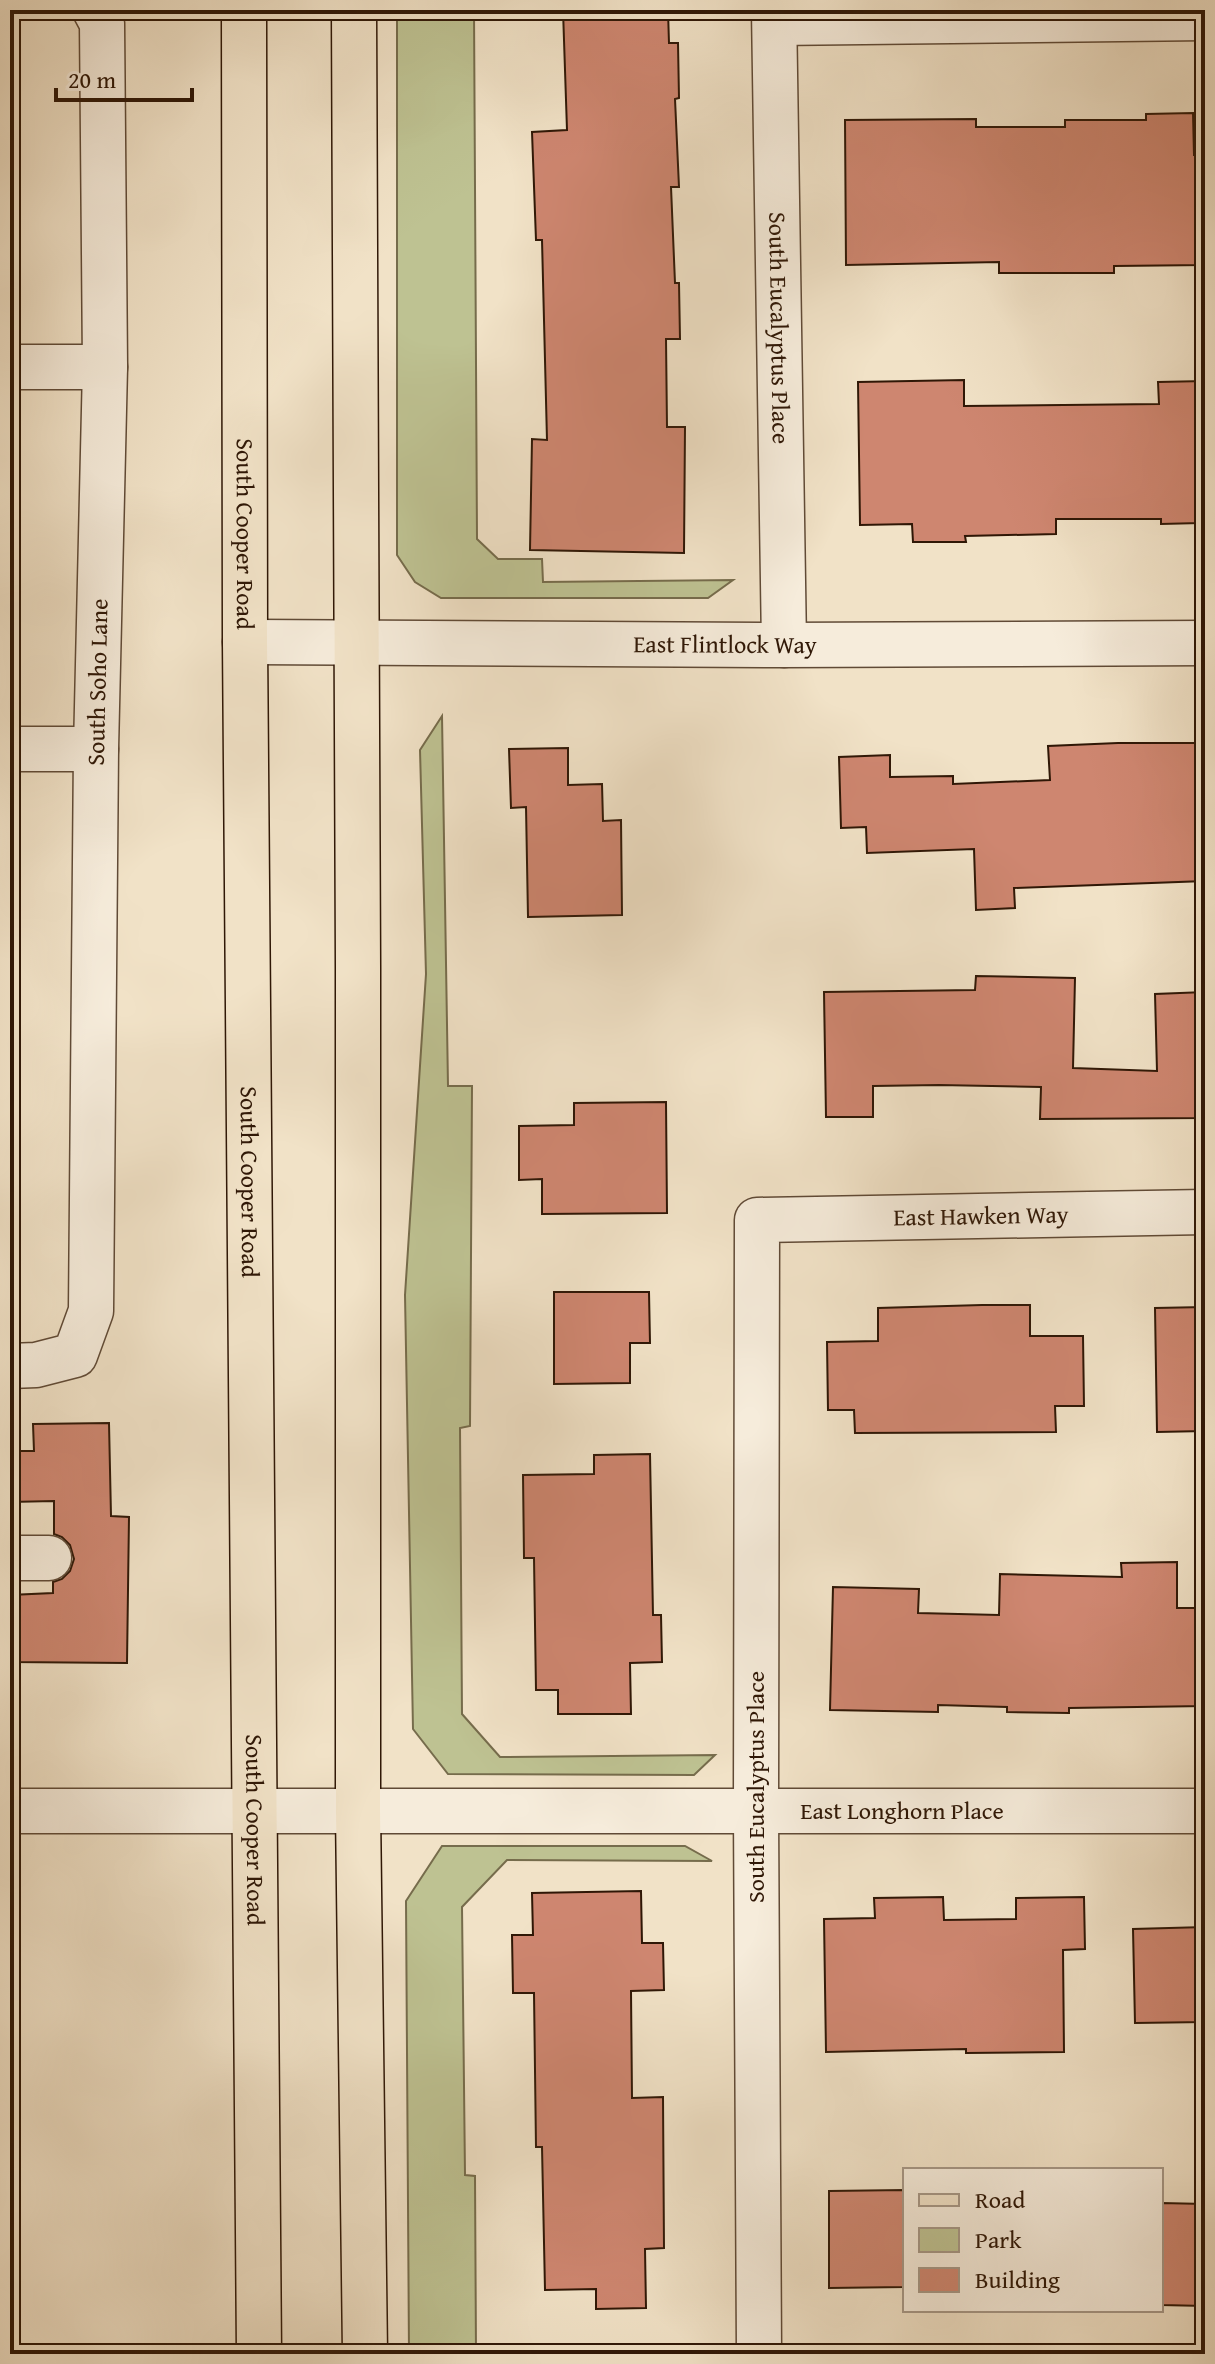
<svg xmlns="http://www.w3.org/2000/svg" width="1215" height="2364" viewBox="0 0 1215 2364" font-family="'Gentium Book Plus',serif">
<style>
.green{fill:#bec292;stroke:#766c4c;stroke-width:2}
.building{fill:#ce8670;stroke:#2f1706;stroke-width:2}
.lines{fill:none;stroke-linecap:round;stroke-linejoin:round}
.minor-casing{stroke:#604a36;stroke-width:47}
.major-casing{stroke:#2f1706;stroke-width:47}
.minor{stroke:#f6ecdb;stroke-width:44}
.major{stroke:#f1e2c7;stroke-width:44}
.labels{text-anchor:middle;stroke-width:7;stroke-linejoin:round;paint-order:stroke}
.street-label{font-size:24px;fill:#2f1706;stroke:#f6ecdb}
</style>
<rect width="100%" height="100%" fill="#f1e2c7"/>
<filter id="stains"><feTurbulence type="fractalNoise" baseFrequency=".0025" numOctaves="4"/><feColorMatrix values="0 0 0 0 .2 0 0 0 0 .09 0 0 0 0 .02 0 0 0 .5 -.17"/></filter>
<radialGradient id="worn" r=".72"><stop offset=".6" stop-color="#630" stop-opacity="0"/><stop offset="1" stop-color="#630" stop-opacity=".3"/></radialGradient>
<path class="green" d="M 397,10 L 474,10 L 477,539 L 498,559 L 542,559 L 543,582 L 733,580 L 708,598 L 441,598 L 415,582 L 397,555 Z
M 442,716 L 448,1086 L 472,1086 L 470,1426 L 460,1428 L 462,1714 L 500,1757 L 715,1755 L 694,1775 L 448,1774 L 413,1729 L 405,1295 L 426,974 L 420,750 Z
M 442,1846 L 685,1846 L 712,1861 L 507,1860 L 462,1907 L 465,2175 L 475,2176 L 476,2354 L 409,2354 L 406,1901 Z"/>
<path class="building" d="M 563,10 L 668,10 L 669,43 L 678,43 L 679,98 L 675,99 L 679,187 L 671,187 L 675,283 L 679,283 L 680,339 L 666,339 L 667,427 L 685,427 L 684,553 L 530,550 L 532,439 L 547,440 L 542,240 L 536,240 L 532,132 L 567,130 Z
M 1193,113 L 1194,155 L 1205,155 L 1205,265 L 1114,266 L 1114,273 L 999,273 L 999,262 L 846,265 L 845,120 L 976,119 L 976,127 L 1065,127 L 1065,120 L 1146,120 L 1146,114 Z
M 964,380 L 964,406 L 1159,404 L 1158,382 L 1205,381 L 1205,489 L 1200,489 L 1200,523 L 1161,524 L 1161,519 L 1056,519 L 1056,534 L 965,536 L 966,542 L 913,542 L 912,524 L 860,525 L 858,382 Z
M 1118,743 L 1205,743 L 1205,881 L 1014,888 L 1015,908 L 976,910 L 974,849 L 867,853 L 866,827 L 841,828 L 839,757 L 890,755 L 890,777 L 953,776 L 953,784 L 1050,780 L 1048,746 Z
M 568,748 L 568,785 L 602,784 L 603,821 L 621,820 L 622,915 L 528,917 L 526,807 L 511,808 L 509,749 Z
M 976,976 L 1075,978 L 1073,1068 L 1157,1071 L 1155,994 L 1205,992 L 1205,1118 L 1040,1119 L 1041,1087 L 939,1085 L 873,1086 L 873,1117 L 826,1117 L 824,992 L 975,990 Z
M 666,1102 L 667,1213 L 542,1214 L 542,1179 L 519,1180 L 519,1126 L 574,1125 L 574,1103 Z
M 554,1292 L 649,1292 L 650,1343 L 630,1343 L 630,1383 L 554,1384 Z
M 982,1305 L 1030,1305 L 1030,1336 L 1083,1336 L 1084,1406 L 1055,1406 L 1056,1432 L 855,1433 L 854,1410 L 828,1410 L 827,1342 L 878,1341 L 878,1308 Z
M 1205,1307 L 1205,1431 L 1157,1432 L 1155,1308 Z
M 109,1423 L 111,1516 L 129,1517 L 127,1663 L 10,1662 L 10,1595 L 53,1593 L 53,1582 L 62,1579 L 70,1571 L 74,1559 L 70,1545 L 62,1537 L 54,1534 L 54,1501 L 10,1502 L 10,1451 L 34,1451 L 33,1424 Z
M 650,1454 L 653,1615 L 661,1615 L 662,1662 L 630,1663 L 631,1714 L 558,1714 L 558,1690 L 536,1690 L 534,1558 L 524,1558 L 523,1475 L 594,1474 L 594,1455 Z
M 1177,1562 L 1177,1608 L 1205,1608 L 1205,1706 L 1069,1708 L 1069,1713 L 1007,1712 L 1007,1707 L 938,1705 L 938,1712 L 830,1710 L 833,1587 L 919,1589 L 918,1613 L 999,1615 L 1000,1574 L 1122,1577 L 1121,1563 Z
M 641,1891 L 642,1943 L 663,1943 L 664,1990 L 631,1991 L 632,2098 L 663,2097 L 664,2248 L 645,2249 L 646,2308 L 596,2309 L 596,2289 L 545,2290 L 542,2147 L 536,2147 L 534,1993 L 513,1993 L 512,1935 L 533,1935 L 532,1893 Z
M 943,1897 L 944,1920 L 1016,1919 L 1016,1898 L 1084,1897 L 1085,1949 L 1063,1950 L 1064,2052 L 966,2053 L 966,2049 L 826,2052 L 824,1919 L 875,1918 L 874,1898 Z
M 1205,1927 L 1205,2022 L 1135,2023 L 1133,1929 Z
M 905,2190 L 905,2287 L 829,2288 L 829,2191 Z
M 1161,2203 L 1205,2204 L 1205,2306 L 1161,2305 Z"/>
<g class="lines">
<defs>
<g id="minor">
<path id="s1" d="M 774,10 L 784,645"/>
<path d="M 775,23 L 1205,18"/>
<path d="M 10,367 L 105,367"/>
<path id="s2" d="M 245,642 L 784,645 L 1205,643"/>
<path d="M 10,749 L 96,749"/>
<path id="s3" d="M 10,1366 L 36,1365 L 75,1355 L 91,1311 L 96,749 L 105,367 L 102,23 L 95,10"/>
<path d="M 10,1558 L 49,1558"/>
<path id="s4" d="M 10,1811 L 1205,1811"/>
<path id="s5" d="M 759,2354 L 756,1811 L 757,1220 L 1205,1212"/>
</g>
<g id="major">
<path id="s6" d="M 244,10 L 245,642 L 259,2354"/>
<path d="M 354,10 L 358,968 L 358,1811 L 365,2354"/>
</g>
</defs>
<use href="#minor" class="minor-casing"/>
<use href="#major" class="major-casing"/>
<use href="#minor" class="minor"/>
<use href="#major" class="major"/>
</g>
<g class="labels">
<g class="street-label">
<text dy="8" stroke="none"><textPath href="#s1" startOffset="318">South Eucalyptus Place</textPath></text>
<text dy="8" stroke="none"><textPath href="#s6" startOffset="524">South Cooper Road</textPath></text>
<text dy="8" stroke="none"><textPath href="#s2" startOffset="480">East Flintlock Way</textPath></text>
<text dy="8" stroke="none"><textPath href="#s3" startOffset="742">South Soho Lane</textPath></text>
<text dy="8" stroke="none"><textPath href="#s6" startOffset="1172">South Cooper Road</textPath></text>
<text dy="8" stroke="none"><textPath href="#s5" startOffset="1358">East Hawken Way</textPath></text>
<text transform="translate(756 1787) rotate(-90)" y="8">South Eucalyptus Place</text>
<text dy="8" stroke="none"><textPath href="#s4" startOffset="892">East Longhorn Place</textPath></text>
<text dy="8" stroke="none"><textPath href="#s6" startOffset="1820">South Cooper Road</textPath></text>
</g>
</g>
<rect width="1215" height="2364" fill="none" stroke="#f1e2c7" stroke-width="40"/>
<rect x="12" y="12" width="1191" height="2340" fill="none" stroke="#2f1706" stroke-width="4"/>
<rect x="20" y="20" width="1175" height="2324" fill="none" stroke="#2f1706" stroke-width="2"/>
<rect x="903" y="2168" width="260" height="144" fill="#f6ecdb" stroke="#a69786" stroke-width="2"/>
<rect x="919" y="2194" width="40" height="12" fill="#f1e2c7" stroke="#a69786" stroke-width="2"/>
<text x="975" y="2208" font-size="24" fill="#2f1706">Road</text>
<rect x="919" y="2228" width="40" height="24" fill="#bec292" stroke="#a69786" stroke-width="2"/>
<text x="975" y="2248" font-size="24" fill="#2f1706">Park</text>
<rect x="919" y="2268" width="40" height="24" fill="#ce8670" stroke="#a69786" stroke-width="2"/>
<text x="975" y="2288" font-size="24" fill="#2f1706">Building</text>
<path d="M56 88v12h136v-12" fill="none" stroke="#2f1706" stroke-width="4"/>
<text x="68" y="88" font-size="24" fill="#2f1706" stroke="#f6ecdb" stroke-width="6" paint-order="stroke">20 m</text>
<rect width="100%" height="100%" filter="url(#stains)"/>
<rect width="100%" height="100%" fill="url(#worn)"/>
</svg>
